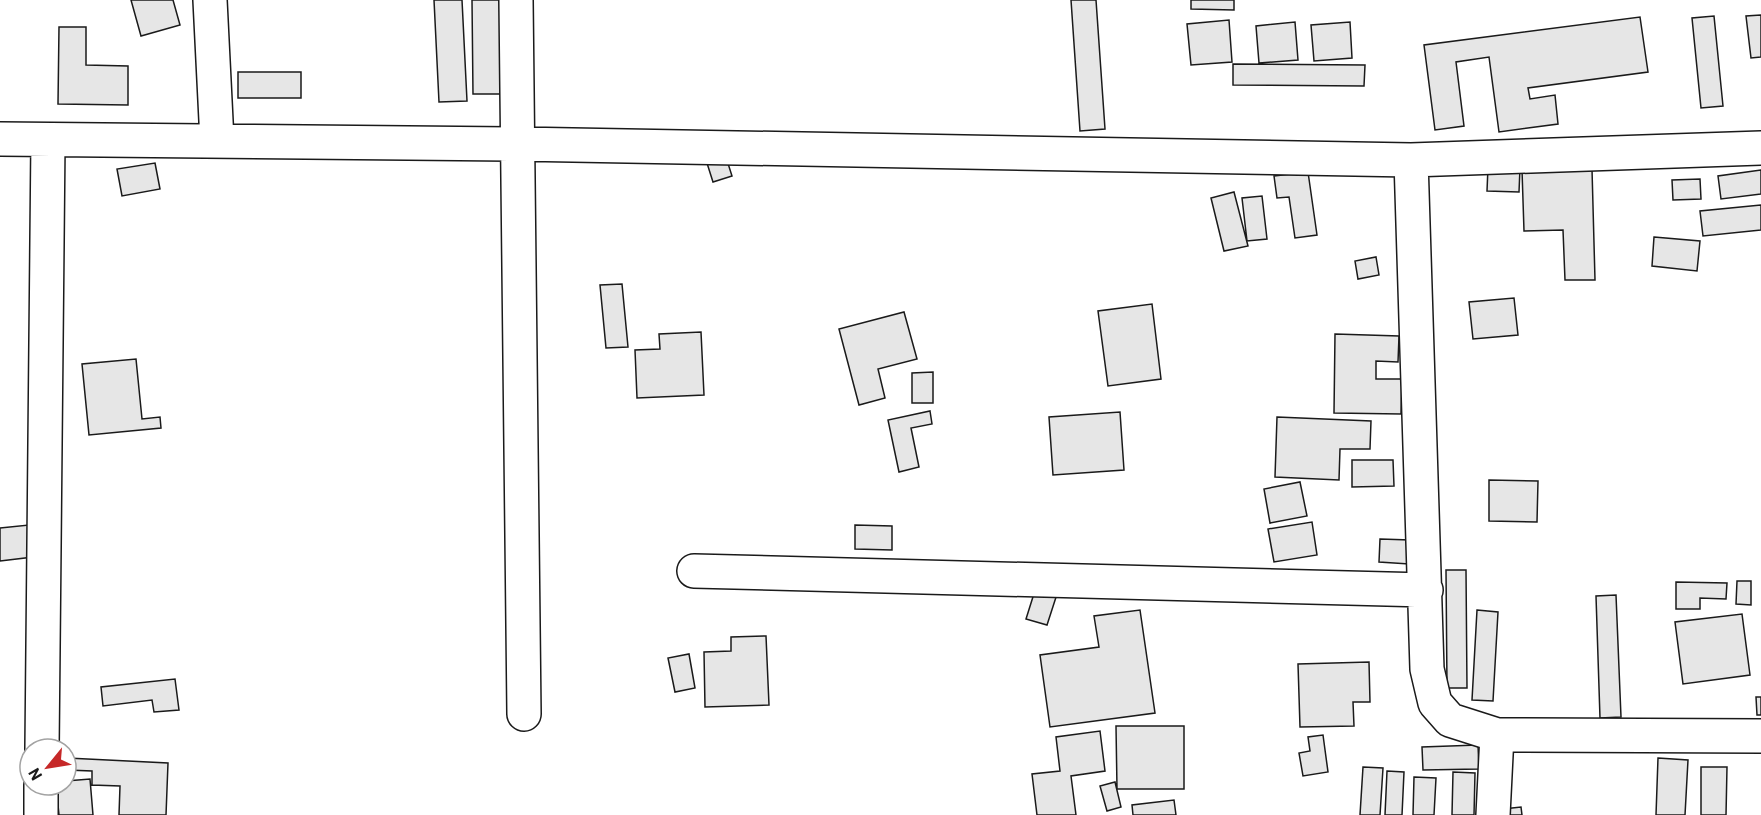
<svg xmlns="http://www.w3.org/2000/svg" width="1761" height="815" viewBox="0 0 1761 815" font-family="Barlow,sans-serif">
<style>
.building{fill:#e6e6e6;stroke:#1a1a1a;stroke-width:1.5}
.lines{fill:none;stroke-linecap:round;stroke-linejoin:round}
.minor-casing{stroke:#1a1a1a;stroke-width:36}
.minor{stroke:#fff;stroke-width:33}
</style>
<rect width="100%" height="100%" fill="#fff"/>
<path class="building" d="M 131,0 L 173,0 L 180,25 L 141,36 Z
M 434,0 L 462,0 L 467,101 L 439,102 Z
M 472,0 L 503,0 L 503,94 L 473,94 Z
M 1071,0 L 1096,0 L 1105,129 L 1080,131 Z
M 1191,0 L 1234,0 L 1234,10 L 1191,9 Z
M 1761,15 L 1761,57 L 1751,58 L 1746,16 Z
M 1714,16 L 1723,106 L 1701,108 L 1692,18 Z
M 1640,17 L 1648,72 L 1528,88 L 1530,99 L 1555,95 L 1558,124 L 1499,132 L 1489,57 L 1456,62 L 1464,126 L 1435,130 L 1424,45 Z
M 1229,20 L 1232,62 L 1191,65 L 1187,24 Z
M 1295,22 L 1298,60 L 1259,63 L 1256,26 Z
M 1350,22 L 1352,58 L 1314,61 L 1311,25 Z
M 59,27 L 86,27 L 86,65 L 128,66 L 128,105 L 58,104 Z
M 1233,64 L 1365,65 L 1364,86 L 1233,85 Z
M 238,72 L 301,72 L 301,98 L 238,98 Z
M 725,154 L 732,176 L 713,182 L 706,160 Z
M 155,163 L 160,189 L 122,196 L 117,169 Z
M 1488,167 L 1520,168 L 1519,192 L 1487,191 Z
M 1592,169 L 1595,280 L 1565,280 L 1563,230 L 1524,231 L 1522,170 Z
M 1761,170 L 1761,194 L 1721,199 L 1718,176 Z
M 1308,172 L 1317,235 L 1295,238 L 1289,197 L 1277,198 L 1274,176 Z
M 1700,179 L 1701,199 L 1673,200 L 1672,180 Z
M 1234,192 L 1248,246 L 1224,251 L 1211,198 Z
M 1262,196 L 1267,239 L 1247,241 L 1242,198 Z
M 1761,205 L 1761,230 L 1703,236 L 1700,211 Z
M 1654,237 L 1700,241 L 1697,271 L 1652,266 Z
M 1376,257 L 1379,275 L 1358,279 L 1355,261 Z
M 622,284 L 628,347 L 606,348 L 600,285 Z
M 1514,298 L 1518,335 L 1473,339 L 1469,302 Z
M 1152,304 L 1161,379 L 1108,386 L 1098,311 Z
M 904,312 L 917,359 L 878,369 L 885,398 L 859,405 L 839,329 Z
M 701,332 L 704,395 L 637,398 L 635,350 L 660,349 L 659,334 Z
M 1335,334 L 1399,336 L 1398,362 L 1376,361 L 1376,379 L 1402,379 L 1401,414 L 1334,413 Z
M 136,359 L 142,419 L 160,417 L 161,428 L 89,435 L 82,364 Z
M 933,372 L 933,403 L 912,403 L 912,373 Z
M 930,411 L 932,424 L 911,428 L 919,467 L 899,472 L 888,420 Z
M 1120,412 L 1124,470 L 1053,475 L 1049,417 Z
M 1277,417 L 1371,421 L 1370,449 L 1340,449 L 1339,480 L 1275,477 Z
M 1352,460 L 1393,460 L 1394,486 L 1352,487 Z
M 1489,480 L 1538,481 L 1537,522 L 1489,521 Z
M 1300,482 L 1307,516 L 1270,523 L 1264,489 Z
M 1312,522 L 1317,555 L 1274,562 L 1268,529 Z
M 29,525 L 33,557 L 0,561 L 0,528 Z
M 855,525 L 892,526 L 892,550 L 855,549 Z
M 1380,539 L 1410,540 L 1409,564 L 1379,562 Z
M 1446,570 L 1466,570 L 1467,688 L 1447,688 Z
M 1737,581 L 1751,581 L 1751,605 L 1736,604 Z
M 1676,582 L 1727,583 L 1726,599 L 1700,598 L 1700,609 L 1676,609 Z
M 1037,584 L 1058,591 L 1047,625 L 1026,619 Z
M 1616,595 L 1621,717 L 1600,718 L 1596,596 Z
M 1140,610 L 1155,713 L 1050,727 L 1040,655 L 1099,647 L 1094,616 Z
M 1477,610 L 1498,612 L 1493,701 L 1472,700 Z
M 1742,614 L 1750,675 L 1683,684 L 1675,622 Z
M 766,636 L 769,705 L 705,707 L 704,652 L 731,651 L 731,637 Z
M 689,654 L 695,688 L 675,692 L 668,658 Z
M 1369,662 L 1370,702 L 1353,702 L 1354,726 L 1300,727 L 1298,664 Z
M 175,679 L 179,710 L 154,712 L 152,700 L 103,706 L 101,687 Z
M 1756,697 L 1761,697 L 1761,715 L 1757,715 Z
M 1116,726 L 1184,726 L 1184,789 L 1117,789 Z
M 1100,731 L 1105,771 L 1071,776 L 1076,815 L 1037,815 L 1032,774 L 1060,771 L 1056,737 Z
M 1323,735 L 1328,772 L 1303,776 L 1299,753 L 1310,751 L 1308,737 Z
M 1478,745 L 1479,769 L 1423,770 L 1422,747 Z
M 67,758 L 168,763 L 166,815 L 119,815 L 120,786 L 92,785 L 92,771 L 67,770 Z
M 1658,758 L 1688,760 L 1685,815 L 1656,815 Z
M 1363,767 L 1383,768 L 1380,815 L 1360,815 Z
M 1701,767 L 1727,767 L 1726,815 L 1701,815 Z
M 1387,771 L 1404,772 L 1402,815 L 1385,815 Z
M 1453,772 L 1475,773 L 1474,815 L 1452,815 Z
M 1414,777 L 1436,778 L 1434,815 L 1413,815 Z
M 90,779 L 93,815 L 59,815 L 56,785 L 66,785 L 66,781 Z
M 1115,782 L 1121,807 L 1107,811 L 1100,786 Z
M 1174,800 L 1176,815 L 1133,815 L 1132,805 Z
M 1521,807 L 1522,815 L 1504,815 L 1503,809 Z"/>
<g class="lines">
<defs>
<path id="minor" d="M 210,0 L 217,141
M 516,0 L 524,714
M 0,139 L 518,144 L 1411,160 L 1761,148
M 1411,160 L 1427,669 L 1435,703 L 1450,720 L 1497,735 L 1761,736
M 694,571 L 1426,590
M 42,749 L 48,140
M 41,815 L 41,785
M 1493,815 L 1497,735"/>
</defs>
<use href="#minor" class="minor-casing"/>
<use href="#minor" class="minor"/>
</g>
<g transform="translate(48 767) rotate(240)"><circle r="28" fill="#ffffff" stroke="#a3a3a3" stroke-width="1.5"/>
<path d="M0-4.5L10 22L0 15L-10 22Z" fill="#c62828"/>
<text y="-9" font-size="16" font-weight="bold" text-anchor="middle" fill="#1a1a1a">N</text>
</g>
</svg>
